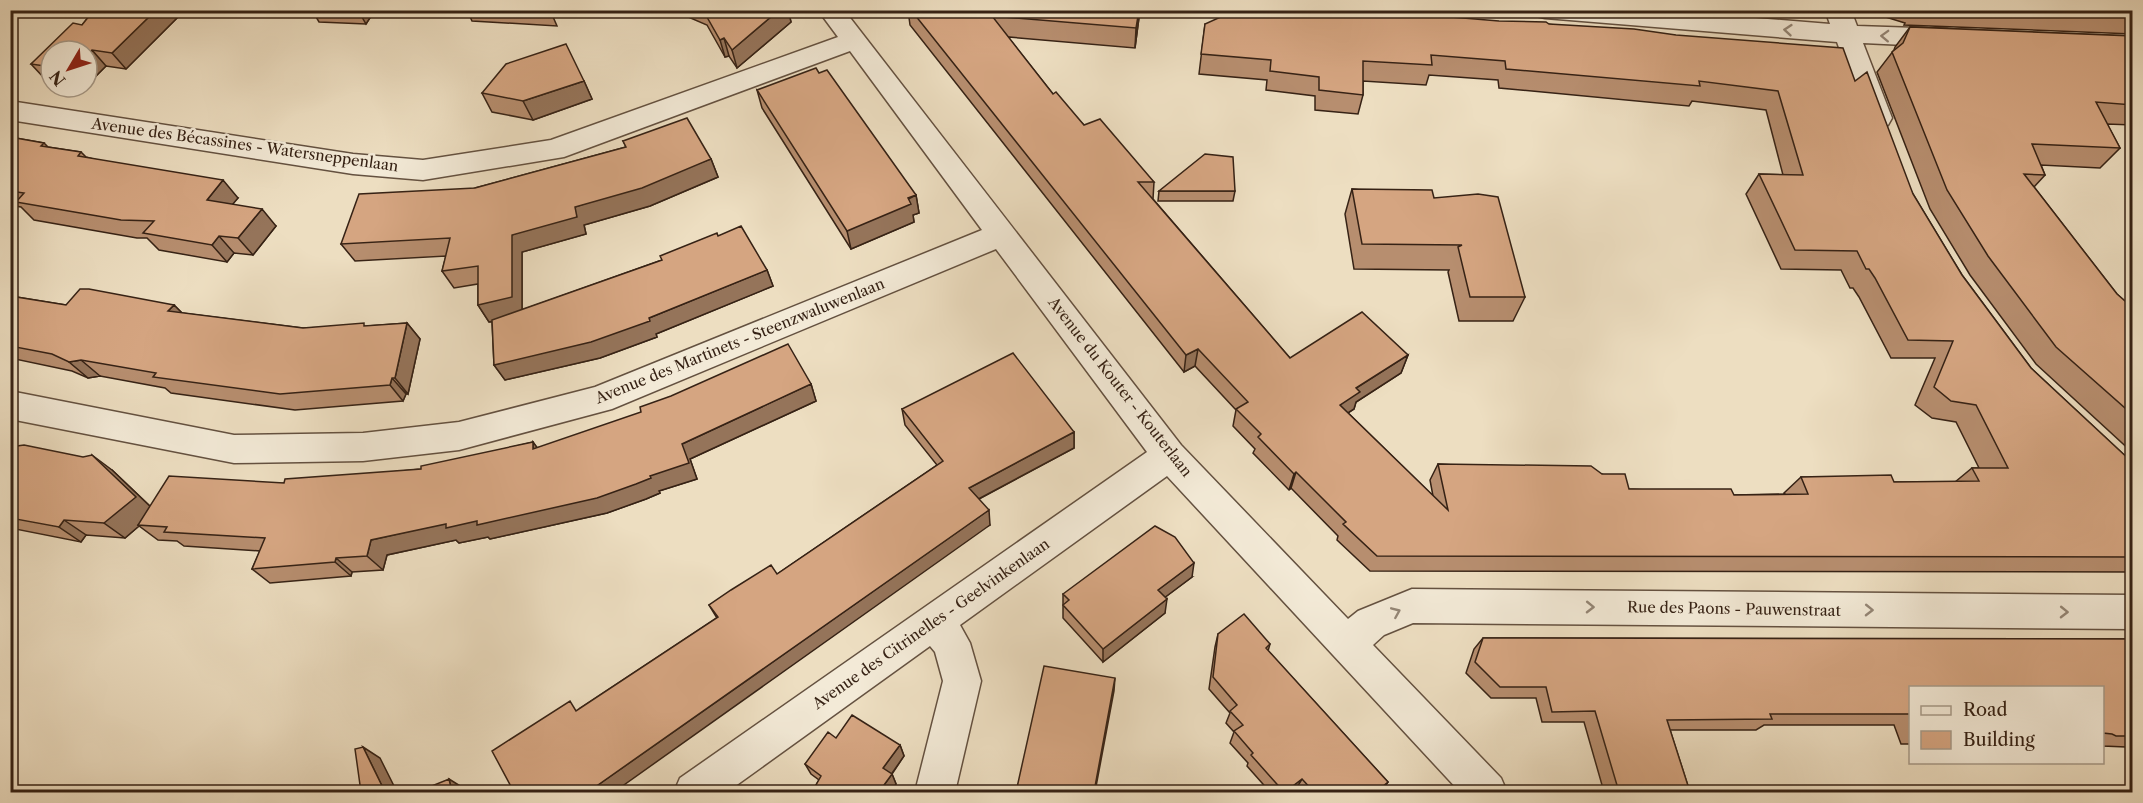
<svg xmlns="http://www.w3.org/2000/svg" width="2143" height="803" viewBox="0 0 2143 803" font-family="'Libre Caslon Text',serif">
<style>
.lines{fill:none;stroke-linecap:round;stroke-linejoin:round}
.minor-casing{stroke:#645140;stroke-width:3}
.minor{fill:#f3ead7;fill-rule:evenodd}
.wall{fill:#b78e6f;stroke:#362215;stroke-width:1.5}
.shaded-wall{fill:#95745a;stroke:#362215;stroke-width:1.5}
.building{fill:#d5a581;stroke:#362215;stroke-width:1.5}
.oneway{stroke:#948676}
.labels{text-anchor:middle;stroke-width:5;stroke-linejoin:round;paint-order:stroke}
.street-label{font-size:15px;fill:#362215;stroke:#f3ead7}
</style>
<rect width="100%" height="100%" fill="#eddec1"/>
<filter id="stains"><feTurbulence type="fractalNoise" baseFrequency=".00333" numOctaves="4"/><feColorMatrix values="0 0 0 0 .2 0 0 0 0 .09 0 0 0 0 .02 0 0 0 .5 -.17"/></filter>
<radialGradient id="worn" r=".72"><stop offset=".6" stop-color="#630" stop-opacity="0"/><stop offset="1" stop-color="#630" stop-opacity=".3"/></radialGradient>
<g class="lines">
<defs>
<path id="minor" d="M 818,10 L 844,10 L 1181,445 L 1348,619 L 1358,611 L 1412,589 L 2132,595 L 2132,629 L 1413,623 L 1384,635 L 1373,645 L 1501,778 L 1507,792 L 1460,792 L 1167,476 L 960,625 L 970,643 L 981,681 L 955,792 L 915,792 L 943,681 L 935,652 L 930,646 L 727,792 L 674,792 L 680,778 L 1147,452 L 996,249 L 612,409 L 459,450 L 363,461 L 234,463 L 10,419 L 10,391 L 234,435 L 363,433 L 459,422 L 595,387 L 982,230 L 850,51 L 564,157 L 423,180 L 353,174 L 10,120 L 10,101 L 353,154 L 423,160 L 551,140 L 838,37 Z
M 1533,10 L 1656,10 L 1830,24 L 1825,10 L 1851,10 L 1857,26 L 1947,29 L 1956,32 L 1960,38 L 1956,44 L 1947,47 L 1863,43 L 1892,118 L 1888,125 L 1878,128 L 1868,125 L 1864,118 L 1837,42 L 1545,18 L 1536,16 Z"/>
</defs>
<use href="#minor" class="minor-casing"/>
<use href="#minor" class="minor"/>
</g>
<path class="wall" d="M 94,10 L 185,10 L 126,69 L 106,66 L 87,85 L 87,51 L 51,51 L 51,81 L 46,80 L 31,64 L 82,25 Z
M 312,10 L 375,10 L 366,24 L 319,22 Z
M 467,10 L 550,10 L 557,26 L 472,21 Z
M 597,10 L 617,10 L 617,12 Z
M 654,10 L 788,10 L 791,22 L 737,68 L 729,56 L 725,57 L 707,25 L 679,13 Z
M 908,10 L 1140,10 L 1135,48 L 1008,37 L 1053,94 L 1084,125 L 1154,182 L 1153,199 L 1290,358 L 1408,355 L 1401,373 L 1356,402 L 1354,409 L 1348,413 L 1433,496 L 1430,480 L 1438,464 L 1602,474 L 1629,489 L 1734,495 L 1785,494 L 1784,493 L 1801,477 L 1894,482 L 1955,482 L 1972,468 L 1979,468 L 1956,422 L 1932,418 L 1915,405 L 1935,358 L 1891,358 L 1859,297 L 1853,288 L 1850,288 L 1841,270 L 1781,269 L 1746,194 L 1759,174 L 1783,175 L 1766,110 L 1692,101 L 1689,106 L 1499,88 L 1498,80 L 1429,75 L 1426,85 L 1363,81 L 1363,95 L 1358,114 L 1315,110 L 1315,96 L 1266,90 L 1267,80 L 1199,74 L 1205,24 L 1549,24 L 1855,81 L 1913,194 L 1962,275 L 2031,368 L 2133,463 L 2133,572 L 1370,571 L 1337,540 L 1338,536 L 1291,488 L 1289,490 L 1253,453 L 1255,449 L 1233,426 L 1236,410 L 1195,366 L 1184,372 L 910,25 Z
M 1868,10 L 2133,10 L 2133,34 L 1904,25 L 1905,23 L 1869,12 Z
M 1910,27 L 2133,36 L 2133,125 L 2107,124 L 2120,148 L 2100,168 L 2041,165 L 2045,175 L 2034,187 L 2117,294 L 2133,308 L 2133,453 L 2036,364 L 1970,275 L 1930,209 L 1877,72 L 1894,50 L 1895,47 Z
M 584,81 L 592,99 L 533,120 L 492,112 L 482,93 Z
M 757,90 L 916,195 L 919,213 L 913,215 L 914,222 L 851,249 L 762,108 Z
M 10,137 L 44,143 L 48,147 L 81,152 L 86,157 L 238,198 L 232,204 L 276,226 L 253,255 L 234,253 L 227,262 L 159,250 L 147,238 L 137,238 L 34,220 L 21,207 L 10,205 Z
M 623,141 L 711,159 L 718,177 L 650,206 L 584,225 L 586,234 L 522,252 L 522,310 L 662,260 L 718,236 L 767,270 L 773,286 L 656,334 L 657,337 L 600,358 L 505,380 L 494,365 L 492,322 L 489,322 L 478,305 L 478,284 L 454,288 L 442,271 L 446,256 L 355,261 L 341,244 L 475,188 L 626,147 Z
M 1352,189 L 1434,198 L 1525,297 L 1513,321 L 1459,321 L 1448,272 L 1449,270 L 1354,269 L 1345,214 Z
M 1159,191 L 1235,191 L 1233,201 L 1158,201 Z
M 10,296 L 66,305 L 174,305 L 182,313 L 303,328 L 367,326 L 407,323 L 420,339 L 408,394 L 406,394 L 403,401 L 295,410 L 171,393 L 165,388 L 100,376 L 88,378 L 72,371 L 10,358 Z
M 811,384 L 816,401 L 690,459 L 697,479 L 659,491 L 660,493 L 646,499 L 607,513 L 490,539 L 488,537 L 459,543 L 456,540 L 387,555 L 383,570 L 352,572 L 351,576 L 270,583 L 252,569 L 260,551 L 184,546 L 177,541 L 158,540 L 139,526 L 125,538 L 86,535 L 81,542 L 10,528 L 10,447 L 112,470 L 150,506 L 284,483 L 421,469 L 533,442 L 537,448 Z
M 902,409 L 1074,432 L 1074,448 L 979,499 L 990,525 L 579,709 L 717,618 L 709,605 L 777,574 L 937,465 L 905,425 Z
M 1192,577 L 1165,597 L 1165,613 L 1103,662 L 1063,618 L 1063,594 Z
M 1218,634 L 1270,644 L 1268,651 L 1388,782 L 1380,792 L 1299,792 L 1296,789 L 1292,792 L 1270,792 L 1247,766 L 1248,763 L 1230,743 L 1234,732 L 1226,723 L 1230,713 L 1209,689 L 1215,647 Z
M 1483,638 L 2133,639 L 2133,759 L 2126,747 L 2103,746 L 2103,687 L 1911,687 L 1911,744 L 1901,744 L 1894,725 L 1764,725 L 1756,730 L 1670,730 L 1690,792 L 1604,792 L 1584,722 L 1542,722 L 1536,698 L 1491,698 L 1466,673 L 1474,649 Z
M 836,738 L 900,745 L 904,756 L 892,774 L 896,784 L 891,792 L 821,792 L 816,785 L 819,780 L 811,774 L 805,764 Z"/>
<path class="shaded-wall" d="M 10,10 L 21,10 L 10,22 Z
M 156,10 L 185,10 L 126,69 L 112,53 Z
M 358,10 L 375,10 L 366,24 Z
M 779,10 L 788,10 L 791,22 L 737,68 L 732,50 Z
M 1139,10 L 1140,10 L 1135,48 L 1136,28 Z
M 724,38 L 729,56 L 725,57 L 720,40 Z
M 92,50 L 106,66 L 87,85 L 87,55 Z
M 584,81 L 592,99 L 533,120 L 523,101 Z
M 711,159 L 718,177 L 650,206 L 584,225 L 586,234 L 522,252 L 522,314 L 489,322 L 478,305 L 512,235 L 575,207 Z
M 223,180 L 238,198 L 222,217 L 207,200 Z
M 916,195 L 919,213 L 913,215 L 914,222 L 851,249 L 847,231 Z
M 262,209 L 276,226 L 253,255 L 238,238 Z
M 219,236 L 234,253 L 227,262 L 212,245 Z
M 767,270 L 773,286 L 656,334 L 657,337 L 600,358 L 505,380 L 494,365 L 649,318 Z
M 174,305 L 191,322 L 168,311 Z
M 407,323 L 420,339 L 408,394 L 395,378 Z
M 1198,349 L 1195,366 L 1184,372 L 1186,355 Z
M 1408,355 L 1401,373 L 1356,402 L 1354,409 L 1334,422 L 1340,405 L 1356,388 Z
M 81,360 L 100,376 L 88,378 L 69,362 Z
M 392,378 L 406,394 L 403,401 L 390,385 Z
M 811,384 L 816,401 L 690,459 L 697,479 L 659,491 L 660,493 L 646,499 L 607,513 L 490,539 L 488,537 L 459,543 L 456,540 L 387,555 L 383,570 L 367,556 L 371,540 L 650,476 L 682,444 Z
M 1074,432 L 1074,448 L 971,503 L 969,488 Z
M 533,442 L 544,457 L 533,449 Z
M 92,455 L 112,470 L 156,512 L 138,525 L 139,526 L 125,538 L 104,523 Z
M 1296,472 L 1291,488 L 1289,490 L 1294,474 Z
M 989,510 L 990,525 L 614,792 L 588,792 Z
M 64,520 L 86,535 L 81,542 L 59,527 Z
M 336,558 L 352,572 L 351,576 L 335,562 Z
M 1194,563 L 1192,577 L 1156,604 L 1158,590 Z
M 1167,599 L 1165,613 L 1103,662 L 1103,649 Z
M 1115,678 L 1114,691 L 1095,792 L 1094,792 Z
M 900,745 L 904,756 L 888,779 L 883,768 Z
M 363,747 L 380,758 L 397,792 L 385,792 Z
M 892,774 L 896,784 L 891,792 L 879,792 Z
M 449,779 L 465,789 L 465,792 L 452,792 Z
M 1302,779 L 1296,789 L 1292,792 L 1285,792 Z
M 1388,782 L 1380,792 L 1376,792 Z"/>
<path class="building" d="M 94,10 L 156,10 L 112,53 L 92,50 L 87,55 L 87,51 L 51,51 L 51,67 L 31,64 L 73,23 L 82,25 Z
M 703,10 L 779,10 L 732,50 L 724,38 L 720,40 Z
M 911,10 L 1139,10 L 1136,28 L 992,16 L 1053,94 L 1056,92 L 1084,125 L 1100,119 L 1154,182 L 1138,182 L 1290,358 L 1362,312 L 1408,355 L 1356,388 L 1360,392 L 1340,405 L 1448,510 L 1438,464 L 1591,466 L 1602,474 L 1625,474 L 1629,489 L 1731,489 L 1734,495 L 1808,494 L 1801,477 L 1891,475 L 1894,482 L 1979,481 L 1972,468 L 2008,468 L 1976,405 L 1951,401 L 1934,387 L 1953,341 L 1908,340 L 1875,278 L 1869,269 L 1866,269 L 1857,251 L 1795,250 L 1759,174 L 1803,175 L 1778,91 L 1699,81 L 1700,86 L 1506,69 L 1505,61 L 1431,55 L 1432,65 L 1363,61 L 1363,95 L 1319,90 L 1319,77 L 1270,71 L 1271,60 L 1201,54 L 1205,24 L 1236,10 L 1367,10 L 1499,21 L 1546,22 L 1549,24 L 1634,29 L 1676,35 L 1843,48 L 1855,81 L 1867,72 L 1913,194 L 1962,275 L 2031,368 L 2133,463 L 2133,557 L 1377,556 L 1343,524 L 1346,522 L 1296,472 L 1294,474 L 1258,437 L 1261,434 L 1236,409 L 1248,402 L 1198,349 L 1186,355 Z
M 2048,10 L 2133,10 L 2133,14 Z
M 1910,27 L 2133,36 L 2133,105 L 2096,102 L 2120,148 L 2032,144 L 2045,175 L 2024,174 L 2117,294 L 2133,308 L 2133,415 L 2056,347 L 1988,256 L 1947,190 L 1892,52 L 1903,43 Z
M 566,44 L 584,81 L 523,101 L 482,93 L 506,64 Z
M 816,68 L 819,73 L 827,70 L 916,195 L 908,198 L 911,204 L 847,231 L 757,90 Z
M 687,118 L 711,159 L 642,188 L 575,207 L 577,217 L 512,235 L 512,297 L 478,305 L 478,266 L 442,271 L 450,238 L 341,244 L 359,194 L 475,188 L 626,147 L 623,141 Z
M 10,137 L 44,143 L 41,146 L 81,152 L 78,156 L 223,180 L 207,200 L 262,209 L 238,238 L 219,236 L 212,245 L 143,233 L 154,221 L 121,220 L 16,202 L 24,193 L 10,191 Z
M 1205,154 L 1233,157 L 1235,191 L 1159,191 Z
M 1352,189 L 1432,190 L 1434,198 L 1478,194 L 1498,197 L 1525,297 L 1470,297 L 1458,247 L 1462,245 L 1362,244 Z
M 741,226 L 767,270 L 649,318 L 650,321 L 591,342 L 494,365 L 492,320 L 662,260 L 660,256 L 717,233 L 718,236 Z
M 80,289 L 89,289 L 174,305 L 168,311 L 303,328 L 364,323 L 364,326 L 407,323 L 395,378 L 392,378 L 390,385 L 280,394 L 153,377 L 156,373 L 81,360 L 69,362 L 52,354 L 10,346 L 10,296 L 66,305 Z
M 788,344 L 811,384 L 682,444 L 689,463 L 650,476 L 651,478 L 636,484 L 597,498 L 477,525 L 477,521 L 446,528 L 446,524 L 371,540 L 367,556 L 336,558 L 335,562 L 252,569 L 265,538 L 164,532 L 167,527 L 138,525 L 169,476 L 284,483 L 285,479 L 421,469 L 421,466 L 533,442 L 533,449 L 641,412 L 640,407 L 671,396 Z
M 1013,353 L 1074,432 L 969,488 L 989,510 L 588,792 L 514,792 L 492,751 L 570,701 L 576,711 L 718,617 L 709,605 L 731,590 L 771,565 L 777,574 L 943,461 L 902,409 Z
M 24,445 L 83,457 L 92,455 L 136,497 L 104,523 L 64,520 L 59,527 L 10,518 L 10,447 Z
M 1155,526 L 1175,537 L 1194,563 L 1158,590 L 1167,599 L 1103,649 L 1063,605 L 1069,600 L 1063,594 Z
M 1244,614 L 1270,644 L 1266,648 L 1388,782 L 1376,792 L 1314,792 L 1302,779 L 1285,792 L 1284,792 L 1251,755 L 1253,753 L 1234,731 L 1243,725 L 1230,711 L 1237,705 L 1213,677 L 1218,634 Z
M 1483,638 L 2133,639 L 2133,736 L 2116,736 L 2112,734 L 2103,733 L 2103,687 L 1911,687 L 1911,714 L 1770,714 L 1772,719 L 1667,720 L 1690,792 L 1619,792 L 1595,711 L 1552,712 L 1546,687 L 1500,687 L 1475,662 Z
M 1044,666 L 1115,678 L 1094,792 L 1016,792 Z
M 852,715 L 900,745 L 883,768 L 892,774 L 879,792 L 828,792 L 816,785 L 821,776 L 805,764 L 828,732 L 836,738 Z
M 363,747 L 385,792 L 361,792 L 355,749 Z
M 449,779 L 452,792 L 417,792 Z
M 1760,791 L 1761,792 L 1716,792 Z"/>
<defs><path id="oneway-chevron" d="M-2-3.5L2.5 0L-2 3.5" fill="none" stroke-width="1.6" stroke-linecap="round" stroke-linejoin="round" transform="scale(1.5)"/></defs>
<g class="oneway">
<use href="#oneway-chevron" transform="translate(1788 30) rotate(-175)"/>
<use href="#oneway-chevron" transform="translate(1885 36) rotate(-178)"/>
<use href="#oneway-chevron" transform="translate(1590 607) rotate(1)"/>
<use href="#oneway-chevron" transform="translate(1869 610) rotate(1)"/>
<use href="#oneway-chevron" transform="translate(1396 612) rotate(-23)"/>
<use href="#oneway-chevron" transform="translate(2064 612) rotate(1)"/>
</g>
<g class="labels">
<g class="street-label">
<text transform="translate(245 145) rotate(8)" y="5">Avenue des Bécassines - Watersneppenlaan</text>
<text transform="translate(740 341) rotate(-22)" y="5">Avenue des Martinets - Steenzwaluwenlaan</text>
<text transform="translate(1120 387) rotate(52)" y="5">Avenue du Kouter - Kouterlaan</text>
<text transform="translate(1734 609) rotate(1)" y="5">Rue des Paons - Pauwenstraat</text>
<text transform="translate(931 624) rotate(-35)" y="5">Avenue des Citrinelles - Geelvinkenlaan</text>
</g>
</g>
<rect width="2143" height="803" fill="none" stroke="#eddec1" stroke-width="36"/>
<rect x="12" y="12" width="2119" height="779" fill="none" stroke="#362215" stroke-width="3"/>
<rect x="18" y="18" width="2107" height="767" fill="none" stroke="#362215" stroke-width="1.5"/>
<rect x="1909" y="686" width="195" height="78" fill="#f3ead7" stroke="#a79a89" stroke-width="1.5"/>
<rect x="1921" y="706" width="30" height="9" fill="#f3ead7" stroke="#a79a89" stroke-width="1.5"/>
<text x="1963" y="716" font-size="18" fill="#362215">Road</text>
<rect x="1921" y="731" width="30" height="18" fill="#d5a581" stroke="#a79a89" stroke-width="1.5"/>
<text x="1963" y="746" font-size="18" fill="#362215">Building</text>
<g transform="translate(69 69) rotate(231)"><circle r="28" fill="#f3ead7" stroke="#a79a89" stroke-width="1.5"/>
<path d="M0-4.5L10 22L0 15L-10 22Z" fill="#8f2418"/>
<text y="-9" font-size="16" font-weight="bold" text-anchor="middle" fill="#362215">N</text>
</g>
<rect width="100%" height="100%" filter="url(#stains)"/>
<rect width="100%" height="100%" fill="url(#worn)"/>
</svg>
